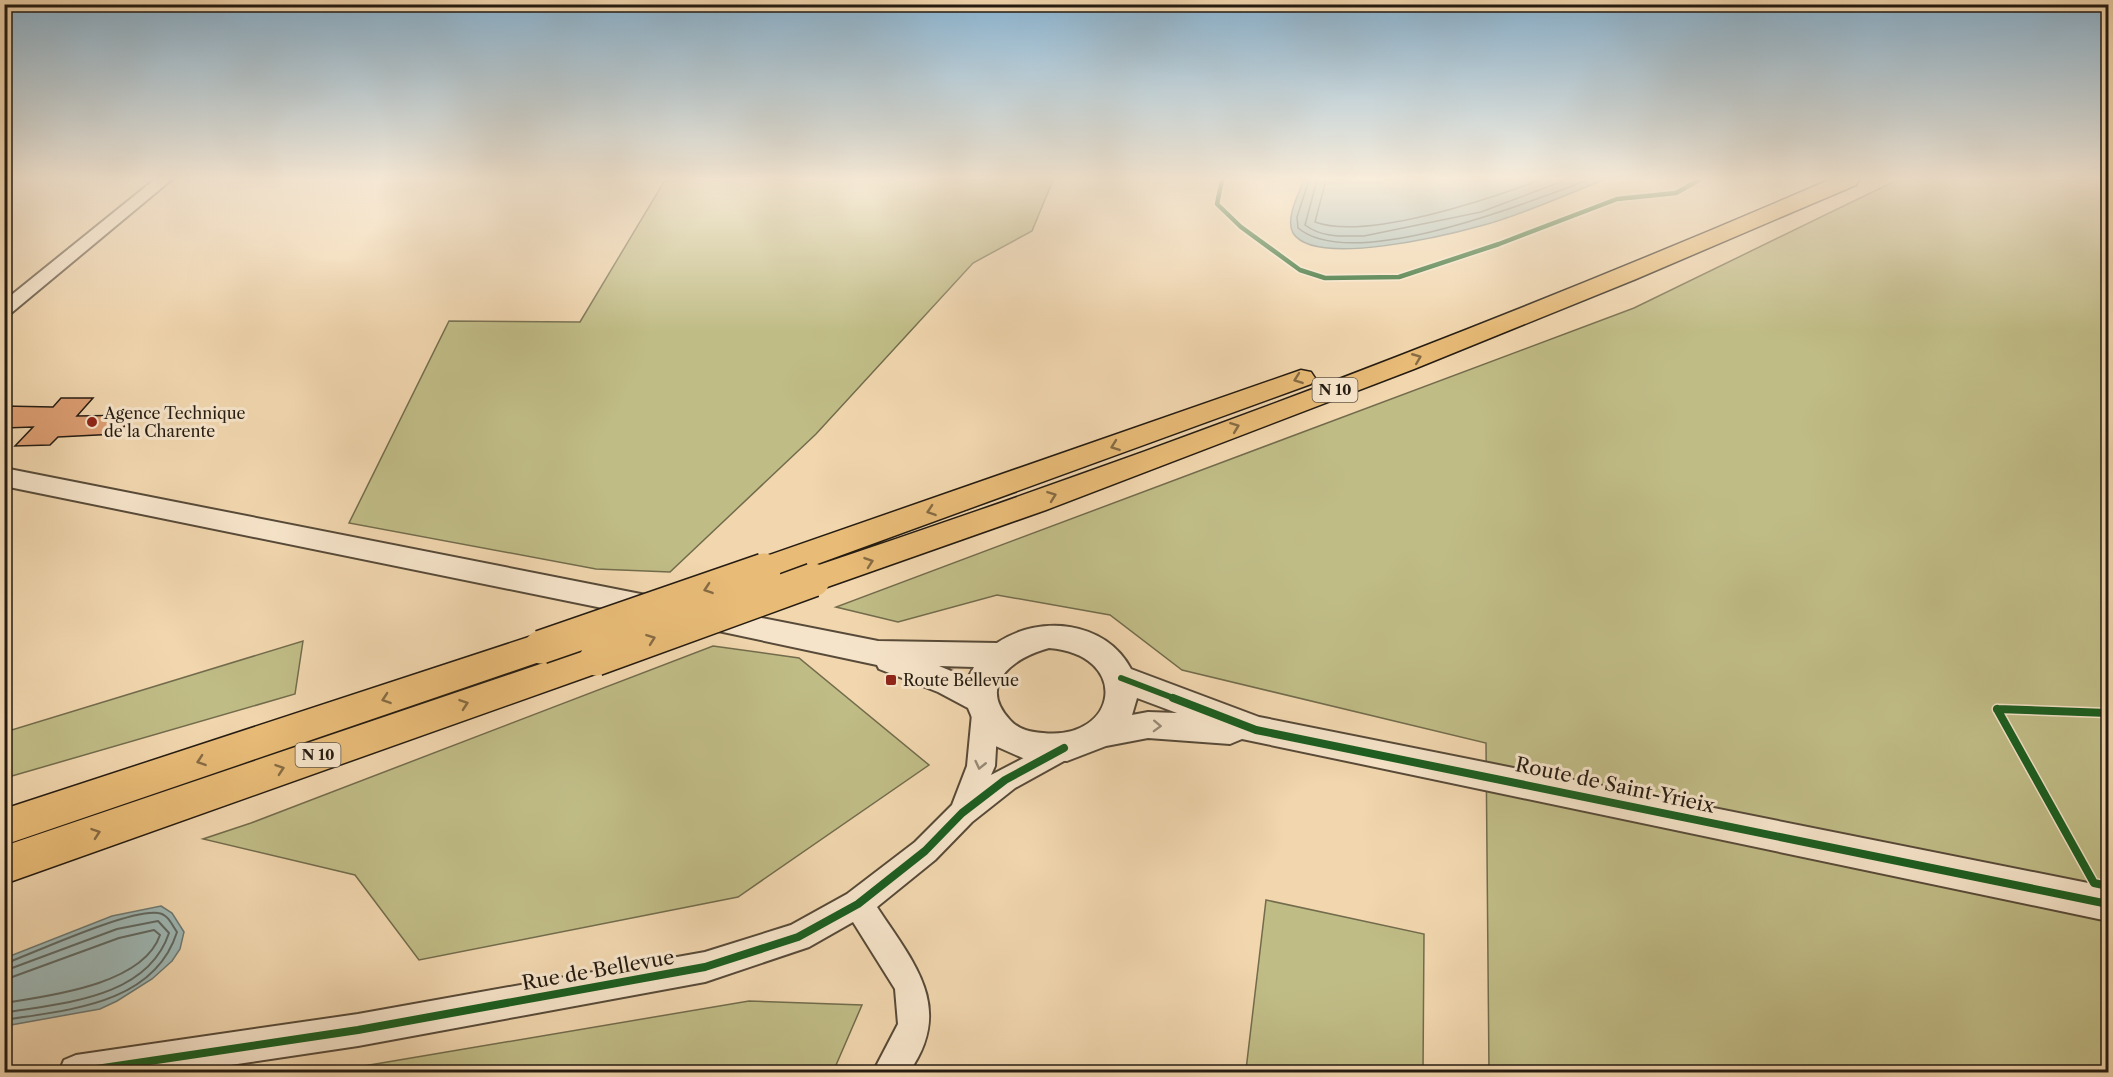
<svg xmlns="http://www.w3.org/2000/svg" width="2113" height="1077" viewBox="0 0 2113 1077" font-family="'Libre Caslon Text',serif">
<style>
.green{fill:#c0bc86;stroke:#726c4c;stroke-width:1.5}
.water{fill:#9eb7b4;stroke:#6d7973;stroke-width:1.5}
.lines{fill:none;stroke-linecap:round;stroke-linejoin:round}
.shore-far1{stroke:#616962;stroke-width:1.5}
.shore{stroke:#616962;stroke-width:2}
.building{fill:#dc9e72;stroke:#241b11;stroke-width:1.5}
.minor-casing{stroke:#574a38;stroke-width:4}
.tertiary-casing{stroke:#574a38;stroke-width:4}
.trunk-casing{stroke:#241b11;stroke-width:3}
.minor{fill:#f6e4ca;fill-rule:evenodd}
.tertiary{fill:#f6e4ca;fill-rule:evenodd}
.trunk{fill:#e8bb77;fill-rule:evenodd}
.trunk-bridge-casing{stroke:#241b11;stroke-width:36;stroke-linecap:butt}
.trunk-bridge{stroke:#e8bb77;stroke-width:33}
.cycleway-far2-casing{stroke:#f6e4ca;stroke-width:8}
.cycleway-far1-casing{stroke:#f6e4ca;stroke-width:10}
.cycleway-casing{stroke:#f6e4ca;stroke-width:11}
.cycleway-far2{stroke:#1b5e20;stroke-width:4.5}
.cycleway-far1{stroke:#1b5e20;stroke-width:6}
.cycleway{stroke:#1b5e20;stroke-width:8}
.oneway{stroke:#866b44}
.oneway2{stroke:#988a77}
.poi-dot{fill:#8f2418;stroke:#f6e4ca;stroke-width:2}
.labels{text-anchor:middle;stroke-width:6;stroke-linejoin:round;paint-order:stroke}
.shield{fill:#f6e4ca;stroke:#635748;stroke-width:1.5}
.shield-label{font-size:15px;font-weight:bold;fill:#241b11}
.poi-label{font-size:16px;fill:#241b11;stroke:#f6e4ca;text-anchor:start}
.near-street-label{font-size:20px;fill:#241b11;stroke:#f6e4ca}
</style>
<rect width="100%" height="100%" fill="#f1d6ae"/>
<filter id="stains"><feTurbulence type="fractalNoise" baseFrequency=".00333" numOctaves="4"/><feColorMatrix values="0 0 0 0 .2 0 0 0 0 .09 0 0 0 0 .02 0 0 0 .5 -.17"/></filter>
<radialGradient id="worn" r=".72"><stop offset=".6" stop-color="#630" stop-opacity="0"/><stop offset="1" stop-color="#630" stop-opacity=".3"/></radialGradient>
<path class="green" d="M 665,180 L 1056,180 L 1053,180 L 1032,231 L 973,263 L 816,434 L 670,572 L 596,569 L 349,523 L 449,321 L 580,322 Z
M 1897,180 L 2108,180 L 2108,1072 L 1489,1072 L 1486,743 L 1182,670 L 1110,615 L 997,595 L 898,622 L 836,607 L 1634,308 Z
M 303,641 L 295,694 L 5,778 L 5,732 Z
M 713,646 L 799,658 L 929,765 L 738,897 L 419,960 L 355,875 L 203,839 L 251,823 Z
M 1266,900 L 1424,934 L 1423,1072 L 1257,1072 L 1246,1070 Z
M 749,1001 L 862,1005 L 833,1072 L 349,1072 L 352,1068 Z"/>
<path class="water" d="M 1304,180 L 1604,180 C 1565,195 1524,214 1484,225 C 1448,235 1315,268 1293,233 C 1285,219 1299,193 1304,180 Z
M 161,906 L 172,913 L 184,932 L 180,949 L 172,961 L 152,979 L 117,1001 L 100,1009 L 5,1026 L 5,958 L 112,916 Z"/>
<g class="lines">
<path class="shore-far1" d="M 1309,180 L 1297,217 L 1298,228 C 1352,273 1527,203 1588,180
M 1317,180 L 1305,225 C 1322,238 1343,236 1364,236 L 1481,212 L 1566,180
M 1326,180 L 1315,222 C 1366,241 1489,199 1540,180"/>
<path class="shore" d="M 4,964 C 36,952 129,909 158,913 C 168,914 172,925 177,932 C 154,1005 67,1010 4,1020
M 4,971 L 117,929 L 158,921 L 169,933 C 147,999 61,1003 4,1013
M 4,980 L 119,938 L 154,930 L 160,935 C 143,985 48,996 4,1003"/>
</g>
<path class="building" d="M 61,398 L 93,398 L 77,416 L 135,415 L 117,434 L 58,437 L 50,445 L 15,446 L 33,427 L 4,428 L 4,406 L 53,407 Z"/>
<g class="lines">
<defs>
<path id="minor" d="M 154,180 L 171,180 L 10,314 L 4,315 L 4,301 Z
M 985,704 L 994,707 L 998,714 L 995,766 L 991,775 L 1064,737 L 1073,740 L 1077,748 L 1073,756 L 1015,788 L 972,822 L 935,860 L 877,907 C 913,962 955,1007 909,1072 L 873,1072 L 898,1024 L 895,989 L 853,922 L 809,947 L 705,982 L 358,1046 L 183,1072 L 59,1072 L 64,1060 L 76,1055 L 358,1014 L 705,952 L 791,925 L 847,894 L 915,842 L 952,805 L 967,766 L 972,714 L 976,707 Z"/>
<path id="tertiary" d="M 4,468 L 661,598 L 672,601 L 676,609 L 672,617 L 661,620 L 4,486 Z
M 701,606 L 878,641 L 997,643 C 1040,614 1106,621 1131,669 L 1259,717 L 2108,887 L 2108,921 L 1242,739 L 1230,744 L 1148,738 L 1106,746 L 1067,761 L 1025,759 L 991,744 L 976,727 L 968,708 L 938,692 L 879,669 L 877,665 L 690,625 L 686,617 L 690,609 ZM 1049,648 C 1132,655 1118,741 1043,733 C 1031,732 1019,730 1010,720 C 976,684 1015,657 1049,648 ZM 939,666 L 974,667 L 968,678 ZM 1137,698 L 1177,713 L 1148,712 L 1132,715 Z"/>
<path id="trunk" d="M 1829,180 L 1859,180 L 1856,185 L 1636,279 L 1414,369 L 1046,510 L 813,592 L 801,589 L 796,580 L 801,571 C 1149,455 1493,325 1829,180 Z
M 1301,370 L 1311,372 L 1315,378 L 1311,384 L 776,579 L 764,582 L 752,579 L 747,570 L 752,561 Z
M 541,633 L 554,637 L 559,647 L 554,657 L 4,845 L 4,809 Z
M 596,645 L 609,649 L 614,659 L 609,669 L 4,884 L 4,846 Z"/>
</defs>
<use href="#minor" class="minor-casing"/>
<use href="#tertiary" class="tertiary-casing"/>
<use href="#trunk" class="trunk-casing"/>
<use href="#minor" class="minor"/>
<use href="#tertiary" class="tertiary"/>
<use href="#trunk" class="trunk"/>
<defs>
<path id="trunk-bridge" d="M 541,647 L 764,570
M 596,659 L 813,580"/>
</defs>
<use href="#trunk-bridge" class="trunk-bridge-casing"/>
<use href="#trunk-bridge" class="trunk-bridge"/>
<defs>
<path id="cycleway-far2" d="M 1222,180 L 1217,204 L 1241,227 L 1300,270 L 1325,278 L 1399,277 L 1499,244 L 1617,199 L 1676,193 L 1699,180"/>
<path id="cycleway-far1" d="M 1121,678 L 1176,699"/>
<path id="cycleway" d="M 1173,698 L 1256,730 L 2108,904
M 1997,709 L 2094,883 L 2108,886
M 1997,709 L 2108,713
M 76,1072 L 358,1030 L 705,967 L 798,937 L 858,904 L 925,851 L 962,813 L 1005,780 L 1064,748"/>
</defs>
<use href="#cycleway-far2" class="cycleway-far2-casing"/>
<use href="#cycleway-far1" class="cycleway-far1-casing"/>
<use href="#cycleway" class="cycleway-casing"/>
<use href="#cycleway-far2" class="cycleway-far2"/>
<use href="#cycleway-far1" class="cycleway-far1"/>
<use href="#cycleway" class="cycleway"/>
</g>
<defs><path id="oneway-chevron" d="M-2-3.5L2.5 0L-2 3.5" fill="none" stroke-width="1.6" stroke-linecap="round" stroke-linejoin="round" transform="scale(1.5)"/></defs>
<g class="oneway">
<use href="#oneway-chevron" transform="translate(1417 358) rotate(-22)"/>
<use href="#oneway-chevron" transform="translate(1298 379) rotate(160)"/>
<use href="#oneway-chevron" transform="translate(1235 427) rotate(-21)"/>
<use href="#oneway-chevron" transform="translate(1115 446) rotate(160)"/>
<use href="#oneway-chevron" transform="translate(1052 496) rotate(-20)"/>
<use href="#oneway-chevron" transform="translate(931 511) rotate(161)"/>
<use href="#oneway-chevron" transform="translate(869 562) rotate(-19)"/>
<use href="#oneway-chevron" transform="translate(708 589) rotate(161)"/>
<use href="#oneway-chevron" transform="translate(651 639) rotate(-20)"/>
<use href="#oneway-chevron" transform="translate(386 699) rotate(161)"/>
<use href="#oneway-chevron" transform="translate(464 704) rotate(-19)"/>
<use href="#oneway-chevron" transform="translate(201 761) rotate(161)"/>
<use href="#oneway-chevron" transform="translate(280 769) rotate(-19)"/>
<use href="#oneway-chevron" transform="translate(96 833) rotate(-19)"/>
</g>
<g class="oneway2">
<use href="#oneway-chevron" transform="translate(1157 726) rotate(2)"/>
<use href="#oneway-chevron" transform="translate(980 765) rotate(103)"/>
</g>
<linearGradient id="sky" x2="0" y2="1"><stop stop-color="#8ab5d3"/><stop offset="0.54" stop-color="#f9eddb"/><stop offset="1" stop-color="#f9eddb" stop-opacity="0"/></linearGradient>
<rect width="2113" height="331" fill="url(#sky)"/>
<g class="poi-dot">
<circle cx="92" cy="422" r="6"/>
<rect x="885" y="674" width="12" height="12" rx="3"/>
</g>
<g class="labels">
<g class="shield">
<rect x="1312.5" y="378" width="45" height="24" rx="4.5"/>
<rect x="295.5" y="743" width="45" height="24" rx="4.5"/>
</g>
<g class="shield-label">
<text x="1335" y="395">N 10</text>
<text x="318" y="760">N 10</text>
</g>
<g class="poi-label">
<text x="104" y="419">Agence Technique<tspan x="104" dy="18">de la Charente</tspan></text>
<text x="903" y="686">Route Bellevue</text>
</g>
<g class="near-street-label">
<text transform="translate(1615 785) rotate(12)" y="7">Route de Saint-Yrieix</text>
<text transform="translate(598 970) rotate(-10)" y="7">Rue de Bellevue</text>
</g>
</g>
<rect width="2113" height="1077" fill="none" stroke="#f1d6ae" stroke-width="24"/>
<rect x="6" y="6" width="2101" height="1065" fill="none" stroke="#241b11" stroke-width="3"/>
<rect x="12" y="12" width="2089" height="1053" fill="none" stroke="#241b11" stroke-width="1.5"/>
<rect width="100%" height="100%" filter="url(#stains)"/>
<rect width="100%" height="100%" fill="url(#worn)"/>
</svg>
